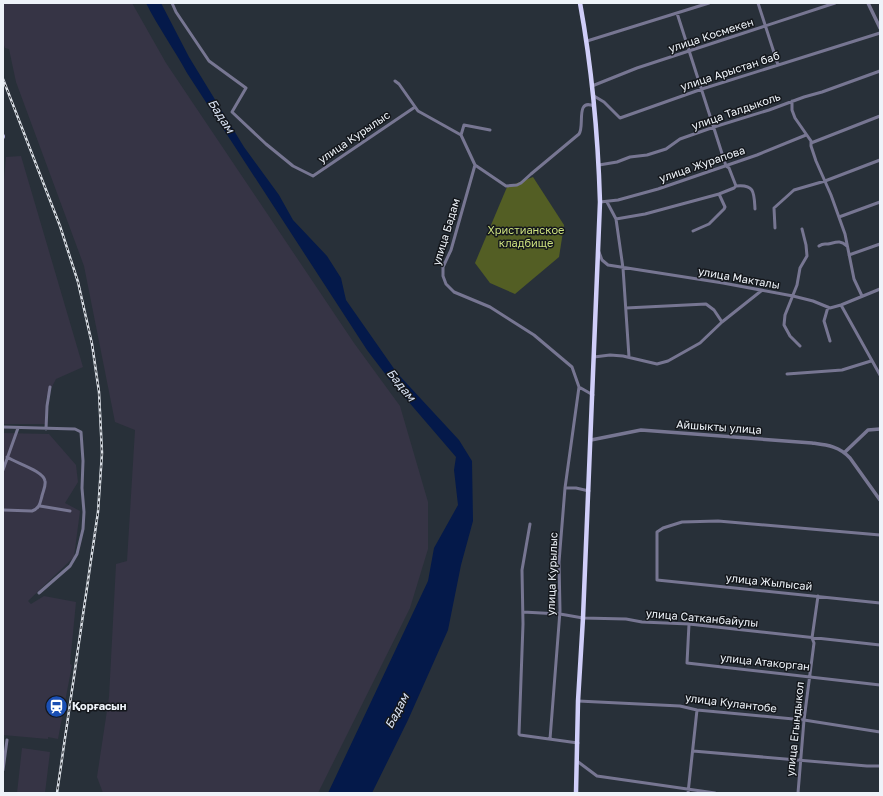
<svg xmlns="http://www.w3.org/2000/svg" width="883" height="796" viewBox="0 0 883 796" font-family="'Golos Text',sans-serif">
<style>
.industrial{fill:#363445}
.green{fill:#535e24}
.water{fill:#04194a}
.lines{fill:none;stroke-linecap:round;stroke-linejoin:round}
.minor{stroke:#777692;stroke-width:3}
.tertiary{stroke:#777692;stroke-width:3.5}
.secondary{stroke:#a09ecb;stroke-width:4}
.trunk{stroke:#d0cef9;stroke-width:4.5}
.rail-casing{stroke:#d9dee5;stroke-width:2.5}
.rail{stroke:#14171c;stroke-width:1;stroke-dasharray:3;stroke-linecap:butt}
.labels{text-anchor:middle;stroke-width:3;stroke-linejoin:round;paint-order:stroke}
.street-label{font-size:11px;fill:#eef3f9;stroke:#14171c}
.park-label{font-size:11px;fill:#cbdf7d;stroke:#14171c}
.poi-label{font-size:11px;font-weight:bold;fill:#eef3f9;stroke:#14171c;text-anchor:start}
.water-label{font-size:12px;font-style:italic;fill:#d9e2f3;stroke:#14171c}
</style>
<rect width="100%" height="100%" fill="#283039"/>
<path class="industrial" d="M 3,3 L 132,3 L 166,63 L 354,343 L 400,406 L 428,502 L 428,549 L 410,608 L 318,793 L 103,793 L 97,777 L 109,697 L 116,564 L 127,561 L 135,430 L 115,422 L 84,266 L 16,82 L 9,49 L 5,48 L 3,43 Z
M 21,156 L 83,367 L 56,379 L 46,398 L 45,424 L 3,424 L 3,190 L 6,157 Z
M 3,433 L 49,434 L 76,465 L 78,482 L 65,503 L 80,511 L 74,557 L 28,601 L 31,604 L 44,596 L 76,602 L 70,664 L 72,665 L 58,739 L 48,737 L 48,739 L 3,735 Z
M 22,748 L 50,752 L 45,793 L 17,793 Z"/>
<path class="green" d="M 533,177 L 564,225 L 559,257 L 515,294 L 490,283 L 475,263 L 507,187 Z"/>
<path class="water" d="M 146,3 L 161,3 L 189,57 L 244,147 L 279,195 L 293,220 L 327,256 L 341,278 L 346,300 L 397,373 L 459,440 L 472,461 L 473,521 L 461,565 L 448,630 L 408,720 L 372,793 L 328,793 L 428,581 L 434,548 L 458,505 L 454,470 L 456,457 L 389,379 L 367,350 L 187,73 C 174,49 158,27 146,3 Z"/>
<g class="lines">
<path class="minor" d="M 172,3 L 176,12 L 209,61 L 246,88 L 232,112 L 266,144 L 293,166 L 313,176 L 415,107
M 758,3 L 778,65
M 677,13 L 726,166 L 729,168 L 736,186 L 734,188 L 719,194 L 725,207 L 724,209 L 709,224 L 693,231
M 587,41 L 709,3
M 395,81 L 399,84 L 418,111 L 461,135 L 475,165 L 451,250 L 443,267 L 443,276 L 446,284 L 454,292 L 490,307 L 534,335 L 572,367 L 579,387 L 593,395
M 592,86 L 637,68 L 835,3
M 594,96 L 604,102 L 620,118 L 702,89 L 880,33
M 792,101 L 792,110 L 795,118 L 811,141 L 811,146 L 816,161 L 831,195 L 845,234 L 854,279 L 862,296
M 461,135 L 464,125 L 490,130
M 811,143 L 880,116
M 475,165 L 506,186 L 517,185 L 521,183 L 531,174 L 579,134 C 585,126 575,98 594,106
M 599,165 L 617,162 L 630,157 L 647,155 L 666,149 L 680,139 L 714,127 L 769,110 L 804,97 L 822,92 L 880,71
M 736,186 C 755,184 754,193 755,209
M 600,202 L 618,200 L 658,189 L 757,155 L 806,135
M 607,202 L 616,219
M 839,217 L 880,202
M 775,228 L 774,208 L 794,190 L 825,181 L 880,160
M 819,246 C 823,243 824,244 828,244 C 837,242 840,240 847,246
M 599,252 L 602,260 L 608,265 L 723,283 L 793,296 L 813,301 L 830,308 L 841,305 L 880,289
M 849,255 L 880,244
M 841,305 L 880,375
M 828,307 L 824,321 L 830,341
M 626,308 L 706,304 L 714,310 L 722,322
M 800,346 L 790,336 L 784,325 L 785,315 L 797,285 L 800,268 L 807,256 L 806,245 L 802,229
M 594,357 L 610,355 L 623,356 L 657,364 L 668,361 L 700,343 L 722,322 L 761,291
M 629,357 L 623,268 L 616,219 L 645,214 L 719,194
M 787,374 L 842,370 L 871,361
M 3,427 L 75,429 L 81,432 L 83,461 L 82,488 L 84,512 L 83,529 L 77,554 L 70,566 L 39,593
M 46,429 L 47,406 L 50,387
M 3,470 L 18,428
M 565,488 L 576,488 L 589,491
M 40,506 L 70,511
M 3,510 L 32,511 C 40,508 40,503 42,496 C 43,491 46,486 45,481 C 44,471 16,463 7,457
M 530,524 L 522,570 L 523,624 L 519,734 L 520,735 L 578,743
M 880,535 L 718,521 L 682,522 L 663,528 L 657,532 L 657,580 L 880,603
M 523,612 L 560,614 L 583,618 L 626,619 L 642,622 L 689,624 L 880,645
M 689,624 L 687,663 L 880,685
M 578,701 L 680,706 L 697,710 L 804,720 L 880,732
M 550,739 L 560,611 L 559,562 L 565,488 L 579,387
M 693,751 L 867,766 L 880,766
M 577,761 L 597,776 L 715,793
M 3,770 L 7,740
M 688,793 L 697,710
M 798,793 L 804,720 L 814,643 L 812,638 L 818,596"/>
<path class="tertiary" d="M 868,3 L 880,28
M 591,440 L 641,430 L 812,443 C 827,445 839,446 850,458 L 880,500
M 845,452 L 868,430 L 880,429"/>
<path class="secondary" d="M 3,136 L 3,137"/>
<path class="trunk" d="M 576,793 L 578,701 L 583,618 L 600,202 C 598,135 592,69 580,3"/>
<defs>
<path id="rail" d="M 3,79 L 60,226 L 78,282 L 92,344 L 99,392 L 102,453 L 98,512 L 57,793"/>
</defs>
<use href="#rail" class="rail-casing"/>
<use href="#rail" class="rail"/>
</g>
<defs>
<symbol id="station-disc" viewBox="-11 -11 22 22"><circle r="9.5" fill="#1a4fb4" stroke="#14171c"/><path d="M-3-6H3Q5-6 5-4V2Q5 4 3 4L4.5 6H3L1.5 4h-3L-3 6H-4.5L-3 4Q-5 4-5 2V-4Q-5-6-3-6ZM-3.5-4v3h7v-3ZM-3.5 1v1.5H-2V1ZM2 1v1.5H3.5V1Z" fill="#fff"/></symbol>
</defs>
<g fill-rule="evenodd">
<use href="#station-disc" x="44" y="694" width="25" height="25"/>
</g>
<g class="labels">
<g class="street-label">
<text transform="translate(711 35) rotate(-18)" y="4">улица Космекен</text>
<text transform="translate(730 71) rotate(-18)" y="4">улица Арыстан баб</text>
<text transform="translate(736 111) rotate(-19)" y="4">улица Талдыколь</text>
<text transform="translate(354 137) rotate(-34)" y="4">улица Курылыс</text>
<text transform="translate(702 164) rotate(-19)" y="4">улица Журапова</text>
<text transform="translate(446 232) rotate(-73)" y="4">улица Бадам</text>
<text transform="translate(739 278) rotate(10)" y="4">улица Макталы</text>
<text transform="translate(719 427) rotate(4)" y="4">Айшыкты улица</text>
<text transform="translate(552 574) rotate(-88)" y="4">улица Курылыс</text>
<text transform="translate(769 582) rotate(6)" y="4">улица Жылысай</text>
<text transform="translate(702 618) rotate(5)" y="4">улица Сатканбайулы</text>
<text transform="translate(765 662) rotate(6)" y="4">улица Атакорган</text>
<text transform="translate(731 703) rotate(7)" y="4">улица Кулантобе</text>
<text transform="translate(795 729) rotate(-84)" y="4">улица Егындыкол</text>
</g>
<g class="park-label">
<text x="526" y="234">Христианское<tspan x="526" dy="13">кладбище</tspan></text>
</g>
<g class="poi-label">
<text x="72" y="710">Қорғасын</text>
</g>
<g class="water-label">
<text transform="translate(221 116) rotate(57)" y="4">Бадам</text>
<text transform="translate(401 385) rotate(51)" y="4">Бадам</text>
<text transform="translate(397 711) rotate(-62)" y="4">Бадам</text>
</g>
</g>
<rect width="883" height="796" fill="none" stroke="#eef3f9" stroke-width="8"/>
</svg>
